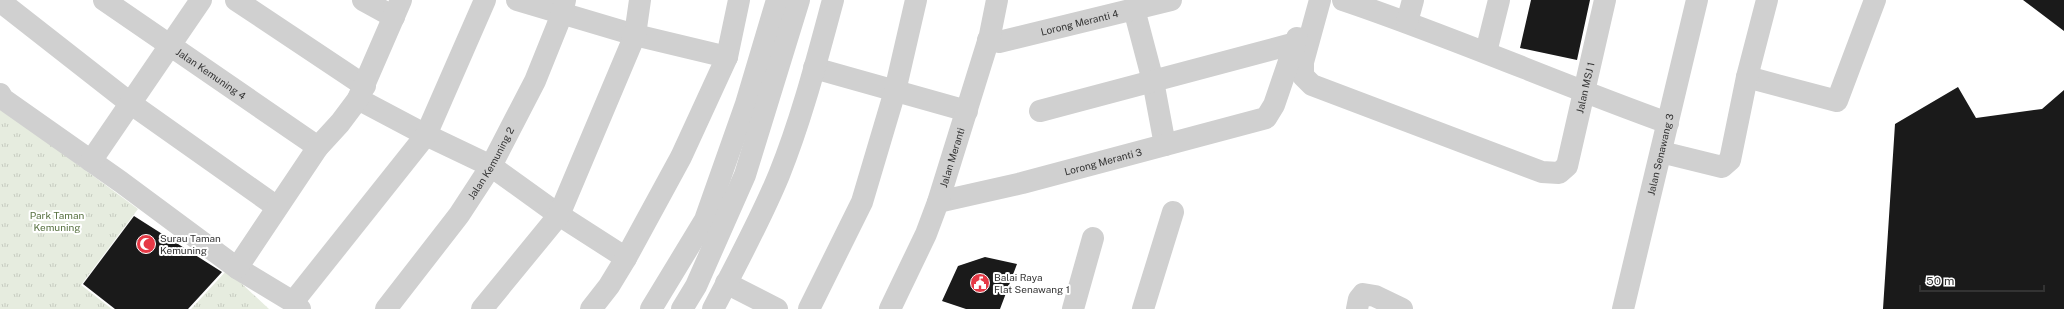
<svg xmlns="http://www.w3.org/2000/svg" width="2064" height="309" viewBox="0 0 2064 309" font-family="'Public Sans',sans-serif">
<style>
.park{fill:url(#park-tufts)}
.building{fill:#1a1a1a}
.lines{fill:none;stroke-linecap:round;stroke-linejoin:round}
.minor{stroke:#d0d0d0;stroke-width:22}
.labels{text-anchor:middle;stroke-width:4;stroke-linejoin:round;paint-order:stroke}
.street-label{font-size:10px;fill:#333;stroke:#fff}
.park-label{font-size:10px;fill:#56703f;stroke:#fff}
.poi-label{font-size:10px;fill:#333;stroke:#fff;text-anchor:start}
</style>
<defs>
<pattern id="park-tufts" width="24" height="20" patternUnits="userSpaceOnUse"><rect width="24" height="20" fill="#e6ecdf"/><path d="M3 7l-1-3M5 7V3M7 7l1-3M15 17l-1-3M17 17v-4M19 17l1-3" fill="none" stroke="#c6cbc0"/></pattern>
</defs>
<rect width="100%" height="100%" fill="#fff"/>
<path class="park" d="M 0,107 L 138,209 L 81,285 L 112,309 L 0,309 Z
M 227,270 L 269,309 L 191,309 Z"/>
<path class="building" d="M 1531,0 L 1590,0 L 1577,60 L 1520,48 Z
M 2023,0 L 2064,0 L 2064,31 Z
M 1958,87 L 1976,118 L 2042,109 L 2064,90 L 2064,309 L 1883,309 L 1895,124 Z
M 134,216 L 222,272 L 188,309 L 115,309 L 83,284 Z
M 985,257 L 1017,264 L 1000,309 L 966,309 L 942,301 L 958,266 Z"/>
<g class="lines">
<g class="minor">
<path id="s1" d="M 104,0 L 318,147"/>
<path d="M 236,0 L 365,86"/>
<path d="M 363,0 L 394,17"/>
<path d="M 517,0 L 635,35 L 727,57"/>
<path id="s2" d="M 1320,0 L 1303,62 L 1303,76 L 1312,85 L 1542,172 L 1559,173 L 1567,166 L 1605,0"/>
<path d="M 1343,0 C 1453,37 1559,84 1668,123"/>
<path d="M 1,2 L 130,103 L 277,207"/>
<path d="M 1134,9 L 1153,81 L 1165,145"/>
<path d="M 1407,22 L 1413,0"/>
<path id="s3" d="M 988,40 L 999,42 L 1171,0"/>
<path d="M 1486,52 L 1499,0"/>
<path d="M 814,68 L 967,111"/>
<path d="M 1747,77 L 1837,101 L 1875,0"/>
<path d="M 0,94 L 3,99 L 121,182 L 237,268 L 293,302 L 300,309"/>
<path d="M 358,99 L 426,135 L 491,166 L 559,215 L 626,258"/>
<path d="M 1040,111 L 1296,43"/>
<path d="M 1661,152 L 1722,167 L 1730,160 L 1747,77 L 1767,0"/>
<path d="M 91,161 L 201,0"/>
<path id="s4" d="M 938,202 L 1022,183 L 1266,118 L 1274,105 L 1297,38"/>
<path d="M 237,268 L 318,147 L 340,123 L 358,99 L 401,0"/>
<path d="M 726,283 L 777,309"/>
<path d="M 293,302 L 426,135 L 485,0"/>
<path id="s5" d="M 386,309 L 459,215 L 491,166 L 535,81 L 562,14 L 565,0"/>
<path d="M 482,309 L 559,215 L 635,35 L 640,0"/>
<path d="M 591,309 L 609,286 L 626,258 L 681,157 L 727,57 L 739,0"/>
<path d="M 651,309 L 705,220 L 746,104 L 777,0"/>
<path d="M 682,309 L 696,286 L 745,175 L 799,0"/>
<path d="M 713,309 C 736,265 760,221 779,175 C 802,118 817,59 833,0"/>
<path d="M 809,309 L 862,202 L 895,91 L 916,0"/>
<path id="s6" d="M 890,309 L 926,234 L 938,202 L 990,35 L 997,0"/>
<path d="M 1073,309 L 1093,238"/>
<path d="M 1143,309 L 1173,212"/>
<path d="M 1357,309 L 1359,299 L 1363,294 L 1375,296 L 1402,309"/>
<path id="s7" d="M 1623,309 L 1697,0"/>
</g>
</g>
<defs>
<symbol id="mosque-disc" viewBox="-11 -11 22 22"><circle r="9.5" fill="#e63946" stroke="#fff"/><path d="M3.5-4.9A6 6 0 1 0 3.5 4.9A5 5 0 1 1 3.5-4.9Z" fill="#fff"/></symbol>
<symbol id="civic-disc" viewBox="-11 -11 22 22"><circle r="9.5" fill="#e63946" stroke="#fff"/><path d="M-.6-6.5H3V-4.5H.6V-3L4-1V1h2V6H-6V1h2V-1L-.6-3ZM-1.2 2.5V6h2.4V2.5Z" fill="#fff"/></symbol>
</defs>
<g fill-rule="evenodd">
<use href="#mosque-disc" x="135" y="233" width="22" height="22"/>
<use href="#civic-disc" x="969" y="272" width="22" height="22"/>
</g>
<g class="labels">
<g class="street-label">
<text dy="4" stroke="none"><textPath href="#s3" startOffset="94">Lorong Meranti 4</textPath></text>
<text dy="4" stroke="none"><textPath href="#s1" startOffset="130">Jalan Kemuning 4</textPath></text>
<text dy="4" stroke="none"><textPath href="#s2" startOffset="445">Jalan MSJ 1</textPath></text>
<text dy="4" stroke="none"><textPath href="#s7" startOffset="159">Jalan Senawang 3</textPath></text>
<text dy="4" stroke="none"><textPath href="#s6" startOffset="164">Jalan Meranti</textPath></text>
<text dy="4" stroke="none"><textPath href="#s4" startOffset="170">Lorong Meranti 3</textPath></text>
<text dy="4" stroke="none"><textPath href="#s5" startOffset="180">Jalan Kemuning 2</textPath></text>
</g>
<g class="park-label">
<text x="57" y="219">Park Taman<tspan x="57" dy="12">Kemuning</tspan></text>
</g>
<g class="poi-label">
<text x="160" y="242">Surau Taman<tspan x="160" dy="12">Kemuning</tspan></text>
<text x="994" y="281">Balai Raya<tspan x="994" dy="12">Flat Senawang 1</tspan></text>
</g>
</g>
<path d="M1920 285v6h124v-6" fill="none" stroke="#333333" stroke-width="2"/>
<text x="1926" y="285" font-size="12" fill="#333333" stroke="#ffffff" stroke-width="3" paint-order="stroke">50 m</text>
</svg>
